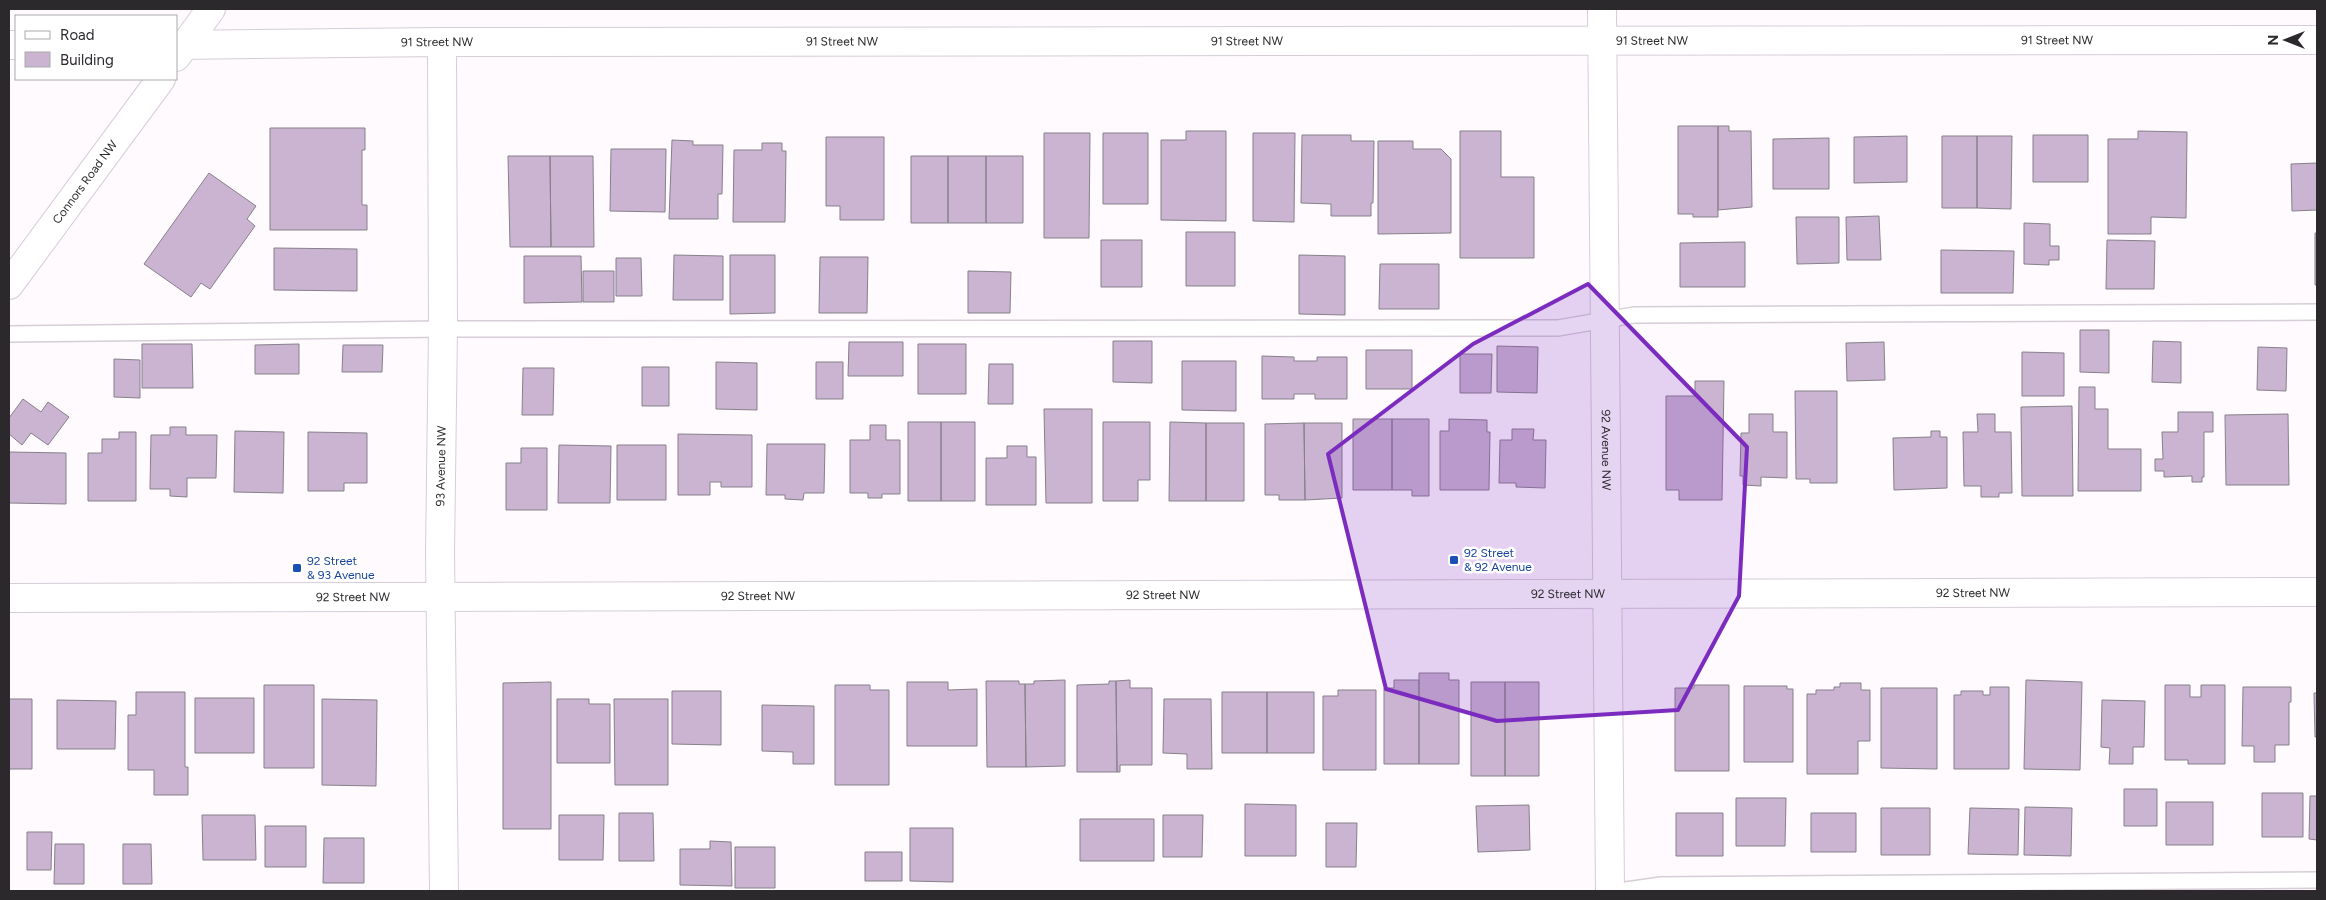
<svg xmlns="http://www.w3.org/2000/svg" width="2326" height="900" viewBox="0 0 2326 900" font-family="Figtree,sans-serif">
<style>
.building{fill:#cab4d1;stroke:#87808a}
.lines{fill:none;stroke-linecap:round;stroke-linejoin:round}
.lane-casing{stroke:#d6cdd7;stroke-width:18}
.street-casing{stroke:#d6cdd7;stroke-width:30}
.secondary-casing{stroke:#d6cdd7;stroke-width:30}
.lane{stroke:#fff;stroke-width:15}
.street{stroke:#fff;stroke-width:28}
.secondary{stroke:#fff;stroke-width:28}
.marked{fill:#7b2cbf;fill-opacity:0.2;stroke:#7b2cbf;stroke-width:4;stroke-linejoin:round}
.transit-dot{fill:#1a4fb4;stroke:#fff;stroke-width:2}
.labels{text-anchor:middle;stroke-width:5;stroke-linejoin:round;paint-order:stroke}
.street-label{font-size:12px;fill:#2c292d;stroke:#fff}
.transit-label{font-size:12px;fill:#164399;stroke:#fff;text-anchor:start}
</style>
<rect width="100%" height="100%" fill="#fefafe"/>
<path class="building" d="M 1678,126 L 1718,126 L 1718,217 L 1693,217 L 1693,214 L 1678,214 Z
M 1718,126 L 1729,126 L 1729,131 L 1751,131 L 1752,207 L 1718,210 Z
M 270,128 L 365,128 L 365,150 L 362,150 L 362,205 L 367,205 L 367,230 L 270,230 Z
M 1186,131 L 1226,131 L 1226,221 L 1161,220 L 1161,140 L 1186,140 Z
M 1460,131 L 1501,131 L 1501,177 L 1534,177 L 1534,258 L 1460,258 Z
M 2138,131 L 2187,132 L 2186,218 L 2151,217 L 2151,234 L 2108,234 L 2108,139 L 2138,139 Z
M 1044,133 L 1090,133 L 1089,238 L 1044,238 Z
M 1103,133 L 1148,133 L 1148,204 L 1103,204 Z
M 1253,133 L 1295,133 L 1294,222 L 1253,221 Z
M 1302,135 L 1351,135 L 1351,141 L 1374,141 L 1373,203 L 1371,203 L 1371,216 L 1331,216 L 1331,204 L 1301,203 Z
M 2033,135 L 2088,135 L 2088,182 L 2033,182 Z
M 1907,136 L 1907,182 L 1854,183 L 1854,137 Z
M 1942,136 L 1977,136 L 1977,208 L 1942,208 Z
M 1977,136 L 2012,136 L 2011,209 L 1977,208 Z
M 826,137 L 884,137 L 884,220 L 840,220 L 840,206 L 826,206 Z
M 1829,138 L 1829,189 L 1773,189 L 1773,139 Z
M 672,140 L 693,141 L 693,145 L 723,145 L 722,194 L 718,194 L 718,219 L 669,219 Z
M 1378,141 L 1413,141 L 1413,149 L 1441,149 L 1451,159 L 1451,233 L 1378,234 Z
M 762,143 L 782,143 L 782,151 L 786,151 L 785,222 L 733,222 L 734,150 L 762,150 Z
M 611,149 L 666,149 L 665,212 L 610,211 Z
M 508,156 L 550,156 L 551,247 L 510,247 Z
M 550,156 L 593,156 L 594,247 L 551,247 Z
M 911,156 L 948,156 L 948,223 L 911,223 Z
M 948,156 L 986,156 L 986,223 L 948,223 Z
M 986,156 L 1023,156 L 1023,223 L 986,223 Z
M 2317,163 L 2317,210 L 2292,211 L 2291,164 Z
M 209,173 L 256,206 L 247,219 L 255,226 L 210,289 L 201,283 L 191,297 L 144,264 Z
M 1879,216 L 1881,260 L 1847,260 L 1846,217 Z
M 1796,217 L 1839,217 L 1839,263 L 1797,264 Z
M 2024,223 L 2050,224 L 2050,246 L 2059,246 L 2059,260 L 2049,260 L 2049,265 L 2024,264 Z
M 1186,232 L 1235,232 L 1235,286 L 1186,286 Z
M 2315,233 L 2317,233 L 2317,285 L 2315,285 Z
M 1101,240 L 1142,240 L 1142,287 L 1101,287 Z
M 2107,240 L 2155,241 L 2154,289 L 2106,289 Z
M 1745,242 L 1745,287 L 1680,287 L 1680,243 Z
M 274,248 L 357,249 L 357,291 L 274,290 Z
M 1941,250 L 2014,251 L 2013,293 L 1941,293 Z
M 674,255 L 723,256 L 723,300 L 673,300 Z
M 730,255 L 775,255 L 775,313 L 730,314 Z
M 1299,255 L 1345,256 L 1345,315 L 1299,314 Z
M 524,256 L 581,256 L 582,302 L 524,303 Z
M 820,257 L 868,257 L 867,313 L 819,313 Z
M 616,258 L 641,258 L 642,296 L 616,296 Z
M 1380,264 L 1439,264 L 1439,309 L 1379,309 Z
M 583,271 L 614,271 L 614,302 L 583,302 Z
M 968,271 L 1011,272 L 1010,313 L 968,313 Z
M 2080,330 L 2109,330 L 2109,373 L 2080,372 Z
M 1113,341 L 1152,341 L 1152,383 L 1113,382 Z
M 2153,341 L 2181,342 L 2181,383 L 2152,382 Z
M 849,342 L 903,342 L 903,376 L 848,376 Z
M 1884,342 L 1885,380 L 1847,381 L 1846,343 Z
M 142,344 L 192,344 L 193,388 L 142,388 Z
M 299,344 L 299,374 L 255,374 L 255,345 Z
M 918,344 L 966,344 L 966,394 L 918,394 Z
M 343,345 L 383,345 L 382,372 L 342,372 Z
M 1497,346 L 1538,347 L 1537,393 L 1497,392 Z
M 2258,347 L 2287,348 L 2286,391 L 2257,390 Z
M 1366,350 L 1412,350 L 1412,389 L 1366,389 Z
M 2022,352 L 2064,353 L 2064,396 L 2022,396 Z
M 1460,354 L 1492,354 L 1491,393 L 1460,393 Z
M 1262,356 L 1294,357 L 1294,361 L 1317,361 L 1317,357 L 1347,357 L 1347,399 L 1315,399 L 1315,394 L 1294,394 L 1294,399 L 1262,399 Z
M 114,359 L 140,360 L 140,398 L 114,397 Z
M 1182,361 L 1236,361 L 1236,411 L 1182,410 Z
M 716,362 L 757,363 L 757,410 L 716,409 Z
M 816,362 L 843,362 L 843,399 L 816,399 Z
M 989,364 L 1013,364 L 1013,404 L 988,404 Z
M 642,367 L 669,367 L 669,406 L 642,406 Z
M 523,368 L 554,368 L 553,415 L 522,415 Z
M 1695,381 L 1724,381 L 1722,500 L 1679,500 L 1679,490 L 1666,490 L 1666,396 L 1695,396 Z
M 2079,387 L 2095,387 L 2095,409 L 2108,409 L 2108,449 L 2141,449 L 2141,491 L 2078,491 Z
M 1795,391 L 1837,391 L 1837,483 L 1810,483 L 1810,479 L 1796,479 Z
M 23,399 L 41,412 L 48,402 L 69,417 L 48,445 L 31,433 L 22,445 L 9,434 L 9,418 Z
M 2072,406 L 2073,496 L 2022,496 L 2021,407 Z
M 1044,409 L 1092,409 L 1092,503 L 1046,503 Z
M 2178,412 L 2213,412 L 2213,432 L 2204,432 L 2204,477 L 2202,477 L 2202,482 L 2192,482 L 2192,476 L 2164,477 L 2164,471 L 2155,471 L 2155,459 L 2163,459 L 2162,432 L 2178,432 Z
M 1749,414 L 1773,414 L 1773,432 L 1787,432 L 1787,478 L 1761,477 L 1761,486 L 1743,485 L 1743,476 L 1740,476 L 1741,433 L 1749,433 Z
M 1977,414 L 1995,414 L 1995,432 L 2011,432 L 2012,493 L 1999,493 L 1999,497 L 1981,497 L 1981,486 L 1964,486 L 1963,432 L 1978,432 Z
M 2288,414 L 2289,485 L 2226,485 L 2225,415 Z
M 1353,419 L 1392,419 L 1392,490 L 1353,490 Z
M 1392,419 L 1429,419 L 1429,496 L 1412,496 L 1412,490 L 1392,490 Z
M 1449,419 L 1487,420 L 1487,432 L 1490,432 L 1489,490 L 1440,490 L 1440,431 L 1449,431 Z
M 908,422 L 941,422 L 941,501 L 908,501 Z
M 941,422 L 975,422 L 975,501 L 941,501 Z
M 1103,422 L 1150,422 L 1150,480 L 1138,480 L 1138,501 L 1103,501 Z
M 1170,422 L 1206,423 L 1206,501 L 1169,501 Z
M 1206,423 L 1244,423 L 1244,501 L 1206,501 Z
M 1304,423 L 1305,500 L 1279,500 L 1279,495 L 1265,495 L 1265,424 Z
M 1304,423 L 1342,423 L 1342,498 L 1305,500 Z
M 870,425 L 886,425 L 886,440 L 900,440 L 900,494 L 882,494 L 882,498 L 868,498 L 868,493 L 850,493 L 850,440 L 870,440 Z
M 170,427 L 186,427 L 186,435 L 217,435 L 216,478 L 187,478 L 187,497 L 170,496 L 170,489 L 150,489 L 151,435 L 170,435 Z
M 1512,429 L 1534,429 L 1533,440 L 1546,440 L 1545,488 L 1516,487 L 1516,483 L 1499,483 L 1500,440 L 1512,440 Z
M 235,431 L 284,432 L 283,493 L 234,492 Z
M 1931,431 L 1940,431 L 1940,437 L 1947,437 L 1947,488 L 1894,490 L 1893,438 L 1931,437 Z
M 119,432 L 136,432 L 136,501 L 88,501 L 88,453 L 102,453 L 102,439 L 119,439 Z
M 308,432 L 367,433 L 367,483 L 344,483 L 344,491 L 308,491 Z
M 678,434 L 752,435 L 752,487 L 721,487 L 721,482 L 710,482 L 710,495 L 678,495 Z
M 767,444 L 825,444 L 824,493 L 804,493 L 803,500 L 785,499 L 785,495 L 766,495 Z
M 559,445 L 611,446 L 610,503 L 558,503 Z
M 617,445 L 666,445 L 666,500 L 617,500 Z
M 1007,446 L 1027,446 L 1027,457 L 1036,457 L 1036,505 L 986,505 L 986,458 L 1007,458 Z
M 521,448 L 547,448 L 547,510 L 506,510 L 506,463 L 521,463 Z
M 9,452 L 66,453 L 66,504 L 9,503 Z
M 1419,673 L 1449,673 L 1449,680 L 1459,680 L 1459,764 L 1419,764 Z
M 1065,680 L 1065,766 L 1026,767 L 1025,684 L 1034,684 L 1034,681 Z
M 1130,680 L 1130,688 L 1152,688 L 1152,765 L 1120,765 L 1120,772 L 1117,772 L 1116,681 Z
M 1394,680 L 1419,680 L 1419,764 L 1384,764 L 1384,688 L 1394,688 Z
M 2026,680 L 2082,682 L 2080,770 L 2024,769 Z
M 986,681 L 1019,681 L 1019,684 L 1025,684 L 1026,767 L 987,767 Z
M 1109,681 L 1116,681 L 1117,772 L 1077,772 L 1077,685 L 1109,684 Z
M 551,682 L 551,829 L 503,829 L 503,683 Z
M 907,682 L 948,682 L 948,690 L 977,689 L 977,746 L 907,746 Z
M 1471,682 L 1505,682 L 1505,776 L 1471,776 Z
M 1505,682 L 1539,682 L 1539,776 L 1505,776 Z
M 1840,683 L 1861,683 L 1861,690 L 1870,690 L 1870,741 L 1858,741 L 1858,774 L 1807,774 L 1807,694 L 1816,694 L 1816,690 L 1834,690 L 1834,687 L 1840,687 Z
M 264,685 L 314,685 L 314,768 L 264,768 Z
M 835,685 L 870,685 L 870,690 L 889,690 L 889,785 L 835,785 Z
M 1694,685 L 1729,685 L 1729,771 L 1675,771 L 1675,688 L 1694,688 Z
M 2165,685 L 2190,685 L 2190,697 L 2201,697 L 2201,685 L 2225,685 L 2225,764 L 2188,764 L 2188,760 L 2165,760 Z
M 1744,686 L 1787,686 L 1787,689 L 1793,689 L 1793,762 L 1744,762 Z
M 1990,687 L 2009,687 L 2009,769 L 1954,769 L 1954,695 L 1961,695 L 1961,691 L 1983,691 L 1983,695 L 1990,695 Z
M 2243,687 L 2291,687 L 2291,702 L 2289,702 L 2289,745 L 2275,745 L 2275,762 L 2254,762 L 2254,746 L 2242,746 Z
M 1881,688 L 1937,688 L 1937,769 L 1881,768 Z
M 1338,690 L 1376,690 L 1376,770 L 1323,770 L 1323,696 L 1338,696 Z
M 672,691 L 721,691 L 721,745 L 672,744 Z
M 136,692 L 185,692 L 185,767 L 188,767 L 188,795 L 154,795 L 154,770 L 128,770 L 128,715 L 136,715 Z
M 1222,692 L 1267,692 L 1267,753 L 1222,753 Z
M 1267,692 L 1314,692 L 1314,753 L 1267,753 Z
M 2314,693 L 2317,693 L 2317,737 L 2315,737 Z
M 195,698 L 254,698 L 254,753 L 195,753 Z
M 9,699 L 32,699 L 32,769 L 9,769 Z
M 322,699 L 377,700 L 376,786 L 322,785 Z
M 557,699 L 589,699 L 589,704 L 610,704 L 610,763 L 557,763 Z
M 614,699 L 668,699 L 668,785 L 615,785 Z
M 1164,699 L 1211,699 L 1212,769 L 1187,769 L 1187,754 L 1163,753 Z
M 57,700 L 116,701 L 115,749 L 57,749 Z
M 2102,700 L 2145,701 L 2144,747 L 2133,747 L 2133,764 L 2109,764 L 2110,748 L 2101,747 Z
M 762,705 L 814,706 L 814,764 L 793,764 L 793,752 L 762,751 Z
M 2124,789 L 2157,789 L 2157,826 L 2124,826 Z
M 2262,793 L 2303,793 L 2303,837 L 2262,837 Z
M 2310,796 L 2317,796 L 2317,840 L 2309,839 Z
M 1736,798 L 1786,798 L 1785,846 L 1736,846 Z
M 2166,802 L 2213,802 L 2213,845 L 2166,845 Z
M 1245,804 L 1296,805 L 1296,856 L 1245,856 Z
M 1529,805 L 1530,850 L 1478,852 L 1476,806 Z
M 2025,807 L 2072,808 L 2071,856 L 2024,855 Z
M 1881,808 L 1930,808 L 1930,855 L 1881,855 Z
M 1970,808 L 2019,809 L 2018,855 L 1968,854 Z
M 619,813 L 653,813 L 654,861 L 619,861 Z
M 1676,813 L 1723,813 L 1723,856 L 1676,856 Z
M 1811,813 L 1856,813 L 1856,852 L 1811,852 Z
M 202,815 L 255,815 L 256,860 L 203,860 Z
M 559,815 L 604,815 L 603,860 L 559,860 Z
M 1163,815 L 1203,815 L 1202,857 L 1163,857 Z
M 1080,819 L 1154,819 L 1154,861 L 1080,861 Z
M 1326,823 L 1357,823 L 1356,867 L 1326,867 Z
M 265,826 L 306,826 L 306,867 L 265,867 Z
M 910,828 L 953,828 L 953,882 L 910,881 Z
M 27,832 L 52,832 L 51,870 L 27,870 Z
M 324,838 L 364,838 L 364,883 L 323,883 Z
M 710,841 L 731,842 L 732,886 L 680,885 L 680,849 L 710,849 Z
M 55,844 L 84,844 L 84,884 L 54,884 Z
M 123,844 L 151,844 L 152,884 L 123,884 Z
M 735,847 L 775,847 L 775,888 L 735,888 Z
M 865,852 L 902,852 L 902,881 L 865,881 Z"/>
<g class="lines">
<defs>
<path id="lane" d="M 9,334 L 443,329 L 1558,328 L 1634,315 L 2317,312
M 1619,891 L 1661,885 L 2317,880"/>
<g id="street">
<path id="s1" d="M 1602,9 L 1610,891"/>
<path d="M 442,42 L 443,329 L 440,553 L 444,891"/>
<path d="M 9,45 L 16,45"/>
<path id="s2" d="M 176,45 L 442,42 L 2317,40"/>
</g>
<g id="secondary">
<path d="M 176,57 L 211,9"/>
<path id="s3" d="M 9,285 L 161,79"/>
<path id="s4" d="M 9,598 L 2317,592"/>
</g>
</defs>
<use href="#lane" class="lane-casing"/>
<use href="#street" class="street-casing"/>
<use href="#secondary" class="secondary-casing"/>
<use href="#lane" class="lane"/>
<use href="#street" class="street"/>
<use href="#secondary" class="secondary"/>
</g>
<path class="marked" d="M 1588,284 L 1747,447 L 1739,596 L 1678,710 L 1497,721 L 1386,689 L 1328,454 L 1473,344 Z"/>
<g class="transit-dot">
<rect x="1449" y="555" width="10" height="10" rx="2.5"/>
<rect x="292" y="563" width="10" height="10" rx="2.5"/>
</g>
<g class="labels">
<g class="street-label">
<text dy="4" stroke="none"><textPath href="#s2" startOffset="1476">91 Street NW</textPath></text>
<text dy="4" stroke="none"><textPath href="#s2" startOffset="1881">91 Street NW</textPath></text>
<text dy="4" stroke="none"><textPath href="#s2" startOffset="666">91 Street NW</textPath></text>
<text dy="4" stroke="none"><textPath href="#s2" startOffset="1071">91 Street NW</textPath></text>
<text dy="4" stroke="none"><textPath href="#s2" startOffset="261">91 Street NW</textPath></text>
<text dy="4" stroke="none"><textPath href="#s3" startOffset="128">Connors Road NW</textPath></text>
<text dy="4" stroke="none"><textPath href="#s1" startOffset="441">92 Avenue NW</textPath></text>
<text transform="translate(441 466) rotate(-89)" y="4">93 Avenue NW</text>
<text dy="4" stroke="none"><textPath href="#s4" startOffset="1964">92 Street NW</textPath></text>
<text dy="4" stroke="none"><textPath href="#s4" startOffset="1559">92 Street NW</textPath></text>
<text dy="4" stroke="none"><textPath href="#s4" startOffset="1154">92 Street NW</textPath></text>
<text dy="4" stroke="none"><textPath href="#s4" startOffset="749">92 Street NW</textPath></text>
<text dy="4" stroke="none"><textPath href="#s4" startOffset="344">92 Street NW</textPath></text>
</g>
<g class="transit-label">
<text x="1464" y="557">92 Street<tspan x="1464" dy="14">&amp; 92 Avenue</tspan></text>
<text x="307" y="565">92 Street<tspan x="307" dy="14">&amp; 93 Avenue</tspan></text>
</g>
</g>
<rect width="2326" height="900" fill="none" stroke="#2c292d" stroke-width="20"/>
<rect x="15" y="15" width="162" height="65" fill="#ffffff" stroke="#aba9ab"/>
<rect x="25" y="31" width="25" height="8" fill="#ffffff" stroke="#aba9ab"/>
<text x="60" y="40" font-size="15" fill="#2c292d">Road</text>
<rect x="25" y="52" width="25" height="15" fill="#cab4d1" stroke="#aba9ab"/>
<text x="60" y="65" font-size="15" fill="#2c292d">Building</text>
<g transform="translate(2286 40) rotate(270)" stroke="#ffffff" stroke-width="4" paint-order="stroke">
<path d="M0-4L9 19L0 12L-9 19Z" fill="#2c292d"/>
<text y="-8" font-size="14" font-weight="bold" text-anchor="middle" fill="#2c292d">N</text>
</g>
</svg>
